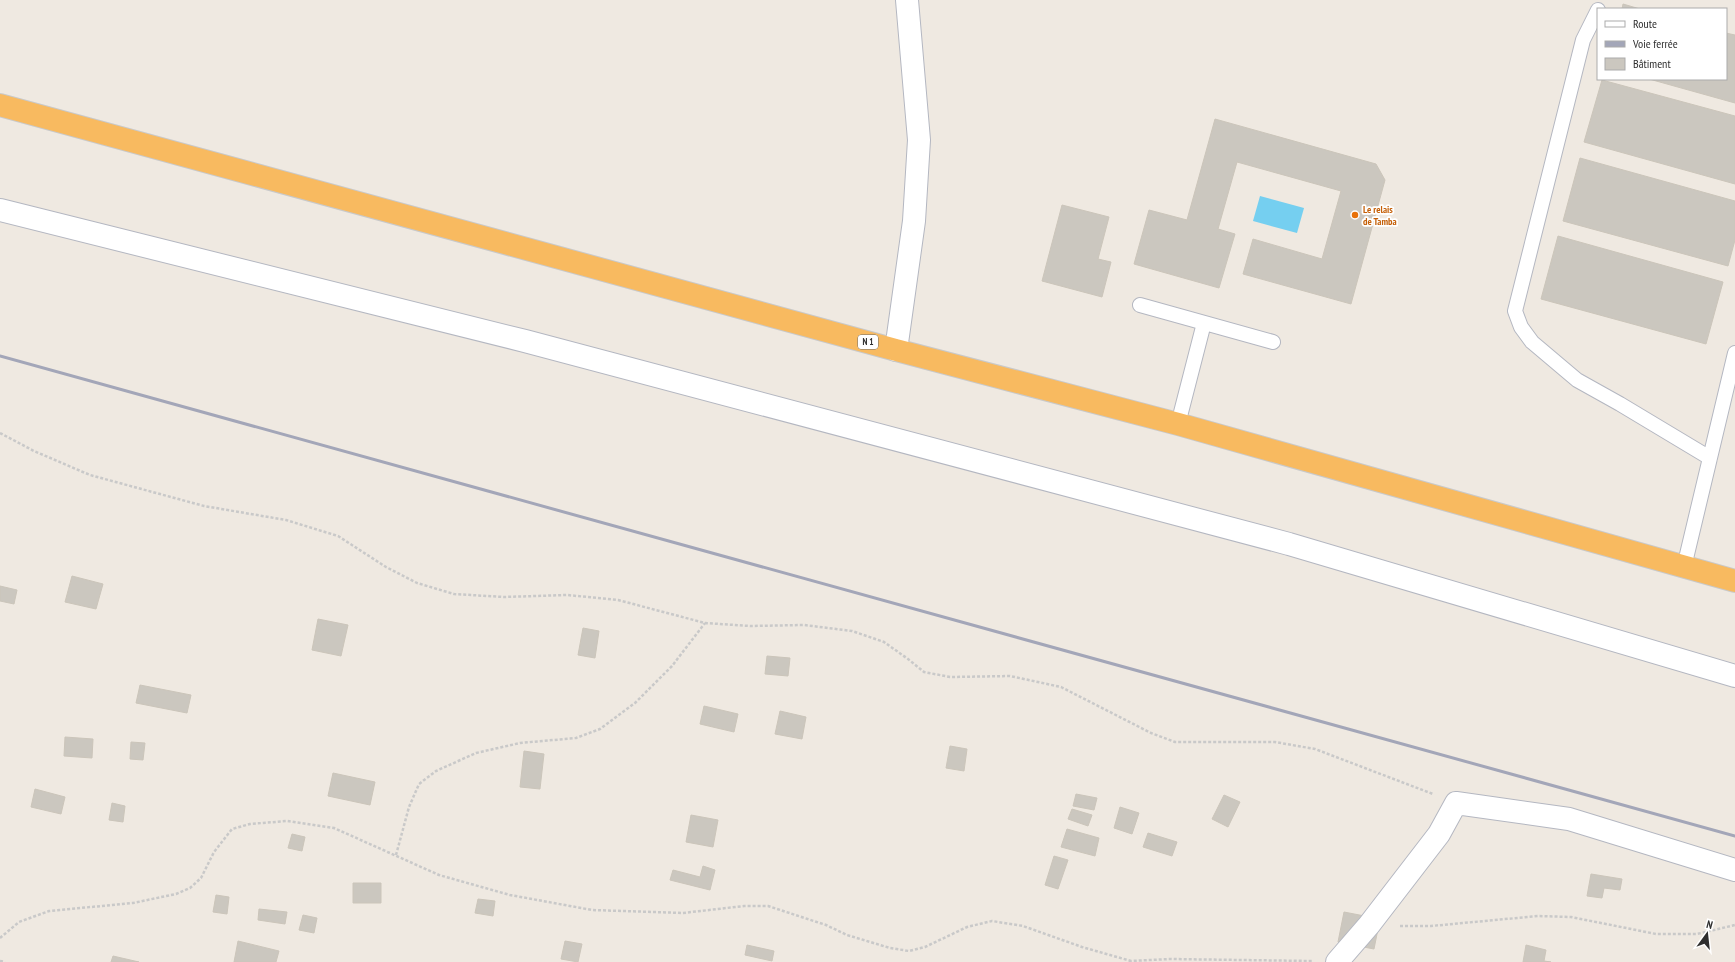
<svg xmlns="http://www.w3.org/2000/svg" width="1735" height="962" viewBox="0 0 1735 962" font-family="'PT Sans Narrow',sans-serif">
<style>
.water{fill:#75cff0}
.building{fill:#cbc7bf;stroke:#cbc5ba}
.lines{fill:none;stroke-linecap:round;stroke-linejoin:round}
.service-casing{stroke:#b4b7c1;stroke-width:16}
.minor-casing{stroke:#b4b7c1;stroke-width:24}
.trunk-casing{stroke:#c9c9c9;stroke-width:24}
.path{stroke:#c9c9c9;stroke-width:2.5;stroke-dasharray:3 2;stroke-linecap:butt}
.service{stroke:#fff;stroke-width:14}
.minor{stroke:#fff;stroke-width:22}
.trunk{stroke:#f8ba60;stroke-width:22}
.rail{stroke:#a3a6b8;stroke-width:3}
.food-dot{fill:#e8710a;stroke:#fff;stroke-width:1.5}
.labels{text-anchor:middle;stroke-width:3.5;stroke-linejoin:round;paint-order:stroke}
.shield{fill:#fff;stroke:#6d6d6d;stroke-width:1}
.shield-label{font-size:9px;font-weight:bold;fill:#2e2e2e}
.food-label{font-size:10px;font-weight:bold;fill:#c56008;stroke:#fff;text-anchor:start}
</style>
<rect width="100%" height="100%" fill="#efe9e1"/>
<path class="water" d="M 1260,196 L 1304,208 L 1297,233 L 1253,221 Z"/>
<path class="building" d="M 1623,4 L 1640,9 L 1622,9 Z
M 1726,33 L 1735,35 L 1735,103 L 1649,79 L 1726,79 Z
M 1602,80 L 1735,116 L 1735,184 L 1584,142 Z
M 1215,119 L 1376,164 L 1385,180 L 1351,304 L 1243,274 L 1253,239 L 1322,259 L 1341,191 L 1237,162 L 1218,229 L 1235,234 L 1219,288 L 1134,264 L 1149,210 L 1187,220 Z
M 1580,158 L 1735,201 L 1735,240 L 1728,266 L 1563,221 Z
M 1062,205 L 1109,217 L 1098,259 L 1111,262 L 1102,297 L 1042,281 Z
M 1558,236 L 1723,282 L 1706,344 L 1541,299 Z
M 72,576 L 103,584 L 96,609 L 65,602 Z
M 0,586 L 17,590 L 14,604 L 0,601 Z
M 318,619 L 348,625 L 341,656 L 312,650 Z
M 583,628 L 599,631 L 595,658 L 578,655 Z
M 767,656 L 790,658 L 788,676 L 765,674 Z
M 140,685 L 191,695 L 187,713 L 136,703 Z
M 704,706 L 738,714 L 734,732 L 700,724 Z
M 780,711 L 806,717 L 802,739 L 775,734 Z
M 65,737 L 93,739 L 92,758 L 64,756 Z
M 131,742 L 145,743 L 143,760 L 130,759 Z
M 950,746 L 967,749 L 964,771 L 946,768 Z
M 524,751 L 544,754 L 540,789 L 520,787 Z
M 333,773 L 375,782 L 370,805 L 328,796 Z
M 35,789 L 65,797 L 61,814 L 31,807 Z
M 1076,794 L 1097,798 L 1094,810 L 1073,806 Z
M 1224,795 L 1240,802 L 1228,827 L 1212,819 Z
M 112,803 L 125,806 L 123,822 L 109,820 Z
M 1120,807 L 1139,813 L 1132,834 L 1114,828 Z
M 1072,809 L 1092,815 L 1088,826 L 1068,819 Z
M 691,815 L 718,820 L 713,847 L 686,842 Z
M 1067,829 L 1099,838 L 1095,856 L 1061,847 Z
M 1148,833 L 1177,842 L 1172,856 L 1143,847 Z
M 292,834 L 305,837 L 302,851 L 288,848 Z
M 1054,856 L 1068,860 L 1058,889 L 1045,885 Z
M 703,866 L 715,870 L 710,890 L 670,880 L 673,870 L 700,877 Z
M 1591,874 L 1622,879 L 1620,890 L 1604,888 L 1602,898 L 1587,896 Z
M 353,883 L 381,883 L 381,903 L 353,903 Z
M 216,895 L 229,897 L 227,914 L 213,912 Z
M 478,899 L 495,901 L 493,916 L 475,913 Z
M 259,909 L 287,912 L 285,924 L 258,920 Z
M 1344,912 L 1380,919 L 1374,949 L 1338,942 Z
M 303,915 L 317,918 L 314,933 L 299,930 Z
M 238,941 L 279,951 L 276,962 L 234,962 Z
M 565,941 L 582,944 L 578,962 L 561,959 Z
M 747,945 L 774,951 L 772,961 L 745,955 Z
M 1526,945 L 1546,950 L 1544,961 L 1551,962 L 1523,962 Z
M 113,956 L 139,962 L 111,962 Z"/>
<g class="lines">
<defs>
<path id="service" d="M 1598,10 L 1583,40 L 1515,311 L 1521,327 L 1532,342 L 1577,380 L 1620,404 L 1710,458
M 1140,305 L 1273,342
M 1178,424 L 1204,323
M 1684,567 L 1735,353"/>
<path id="minor" d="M 0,210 L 525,341 L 1289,544 L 1735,676
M 896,350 L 914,221 L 919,140 L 907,0
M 1337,962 L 1369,925 L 1439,834 L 1456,803 L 1569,819 L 1735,870"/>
<path id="trunk" d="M 0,105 L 896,350 L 1178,424 L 1735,581"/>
</defs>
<use href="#service" class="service-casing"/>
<use href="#minor" class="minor-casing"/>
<use href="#trunk" class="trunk-casing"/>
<path class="path" d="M 0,433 L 34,451 L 90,475 L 204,506 L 286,520 L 338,536 L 386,567 L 417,583 L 454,594 L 504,597 L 567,595 L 618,600 L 705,623 L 750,626 L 804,625 L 852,631 L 884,642 L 908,659 L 924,672 L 950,677 L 1010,676 L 1061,687 L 1151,733 L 1175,742 L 1275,742 L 1315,749 L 1433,794
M 396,855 L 409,807 L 419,784 L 436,771 L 476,753 L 520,743 L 576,738 L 600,729 L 635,703 L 672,666 L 705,623
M 1400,926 L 1431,926 L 1538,916 L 1571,917 L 1656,934 L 1697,934 L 1735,925
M 0,938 L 19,922 L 49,911 L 133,903 L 176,894 L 190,888 L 201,878 L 214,852 L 232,829 L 250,824 L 287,821 L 334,828 L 439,875 L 510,895 L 592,910 L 683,913 L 744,906 L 768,906 L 826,925 L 847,935 L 890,948 L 909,951 L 925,947 L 967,927 L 992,921 L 1023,926 L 1082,947 L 1131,961
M 0,961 L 5,962
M 1129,962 L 1131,961 L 1170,959 L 1312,961"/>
<use href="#service" class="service"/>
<use href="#minor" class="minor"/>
<use href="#trunk" class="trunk"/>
<path class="rail" d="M 0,356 L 1735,836"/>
</g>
<circle class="food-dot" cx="1355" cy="215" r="4"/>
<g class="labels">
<rect class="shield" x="858" y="335" width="20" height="14" rx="3"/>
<g class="shield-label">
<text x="868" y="345">N 1</text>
</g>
<g class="food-label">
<text x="1363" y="213">Le relais<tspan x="1363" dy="12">de Tamba</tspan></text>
</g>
</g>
<rect x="1597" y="8" width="130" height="72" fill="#ffffff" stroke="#ababab"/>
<rect x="1605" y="21" width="20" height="6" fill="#ffffff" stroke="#ababab"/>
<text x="1633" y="28" font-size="12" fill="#2e2e2e">Route</text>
<rect x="1605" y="41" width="20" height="6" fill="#a3a6b8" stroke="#ababab"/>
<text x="1633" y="48" font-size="12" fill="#2e2e2e">Voie ferrée</text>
<rect x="1605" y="58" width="20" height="12" fill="#cbc7bf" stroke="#ababab"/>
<text x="1633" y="68" font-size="12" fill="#2e2e2e">Bâtiment</text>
<g transform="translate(1707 934) rotate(15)" stroke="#ffffff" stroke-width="3" paint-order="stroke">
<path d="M0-3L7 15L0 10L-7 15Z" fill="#2e2e2e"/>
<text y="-6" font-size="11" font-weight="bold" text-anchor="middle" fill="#2e2e2e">N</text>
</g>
</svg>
